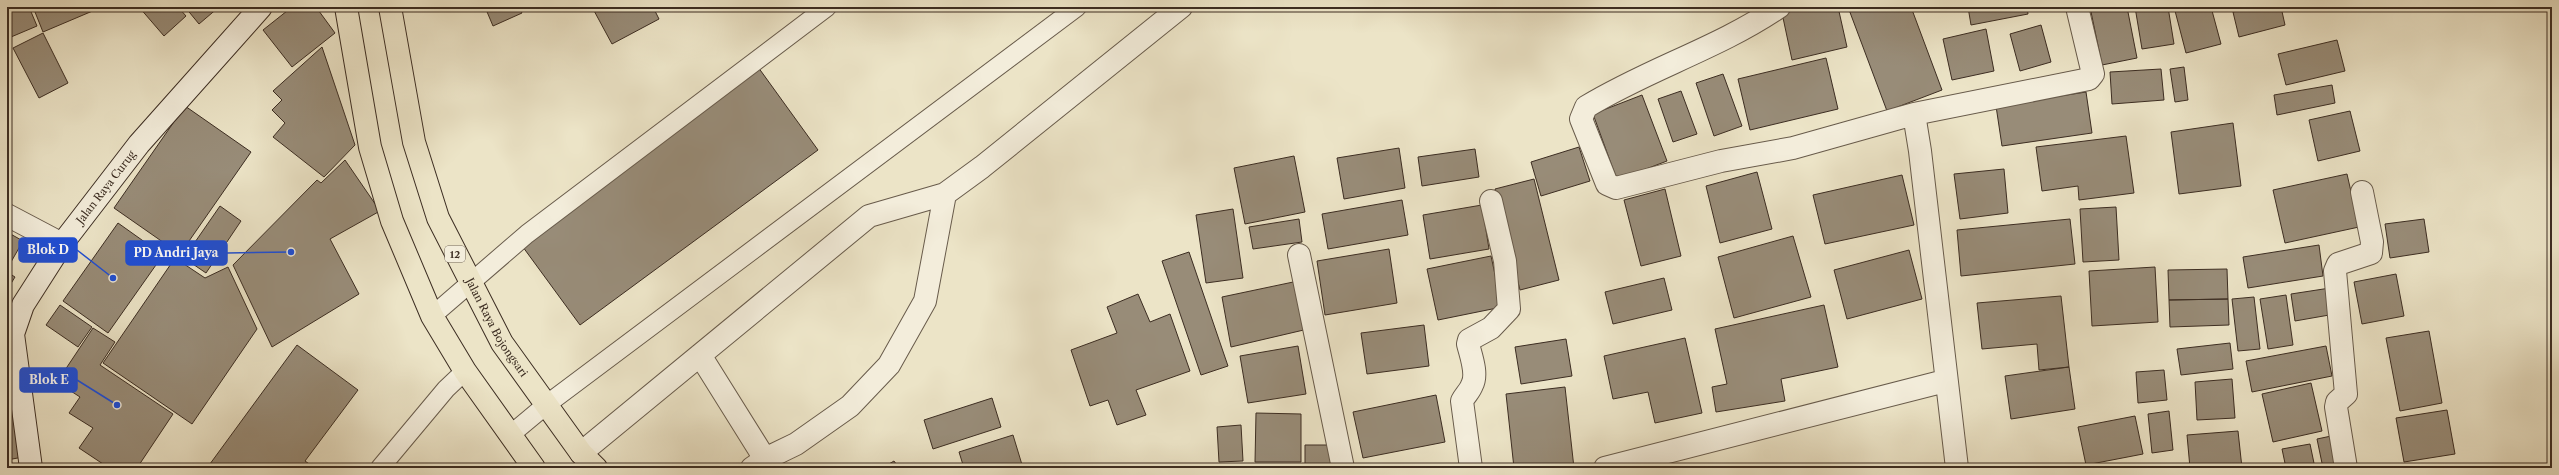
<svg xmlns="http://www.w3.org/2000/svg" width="2559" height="475" viewBox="0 0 2559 475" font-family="'Libre Caslon Text',serif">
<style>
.building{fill:#988c78;stroke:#3c2d22}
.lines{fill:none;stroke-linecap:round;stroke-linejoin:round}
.lane-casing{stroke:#685b4b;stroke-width:20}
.street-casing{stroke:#685b4b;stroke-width:24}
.secondary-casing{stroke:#3c2d22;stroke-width:24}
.highway-casing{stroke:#3c2d22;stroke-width:24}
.lane{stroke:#f3eddb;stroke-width:18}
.street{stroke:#f3eddb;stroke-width:22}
.secondary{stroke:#f3eddb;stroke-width:22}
.highway{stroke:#ece4c7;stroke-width:22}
.labels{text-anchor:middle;stroke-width:3;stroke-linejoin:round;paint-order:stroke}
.shield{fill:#f3eddb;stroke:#73675a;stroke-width:1}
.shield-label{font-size:10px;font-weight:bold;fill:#3c2d22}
.street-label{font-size:11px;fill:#3c2d22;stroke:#f3eddb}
.leader{fill:none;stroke:#1d4ed8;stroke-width:1.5}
.callout-dot{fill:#1d4ed8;stroke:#f3eddb;stroke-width:1.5}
.callout{fill:#1d4ed8;stroke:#1d4ed8;stroke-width:1.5}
.callout-label{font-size:12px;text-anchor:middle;font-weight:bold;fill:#fff}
</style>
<rect width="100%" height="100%" fill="#ece4c7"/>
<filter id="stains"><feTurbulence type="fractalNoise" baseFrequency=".005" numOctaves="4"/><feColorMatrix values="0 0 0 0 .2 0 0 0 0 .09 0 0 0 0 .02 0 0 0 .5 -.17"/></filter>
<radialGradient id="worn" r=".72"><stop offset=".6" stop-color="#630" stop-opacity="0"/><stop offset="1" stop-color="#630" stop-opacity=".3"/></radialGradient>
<path class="building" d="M 7,7 L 29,7 L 37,26 L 11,37 L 7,28 Z
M 33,7 L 102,7 L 43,32 Z
M 139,7 L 178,7 L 186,16 L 164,36 Z
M 185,7 L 219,7 L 199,24 Z
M 292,7 L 316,7 L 335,33 L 292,67 L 263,30 Z
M 485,7 L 519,7 L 522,13 L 493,26 Z
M 592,7 L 653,7 L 659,19 L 612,44 Z
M 1805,7 L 1838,7 L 1847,47 L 1792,60 L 1782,13 Z
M 1848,7 L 1911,7 L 1942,90 L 1887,111 Z
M 1968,7 L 2027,7 L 2028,14 L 1971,25 Z
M 2090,7 L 2127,7 L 2137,58 L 2102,65 Z
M 2135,7 L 2168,7 L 2174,44 L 2142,49 Z
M 2174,7 L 2211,7 L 2221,44 L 2186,53 Z
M 2254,7 L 2281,7 L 2285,25 L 2239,37 L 2233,12 Z
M 2041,25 L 2051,62 L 2020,71 L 2010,34 Z
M 1986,29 L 1994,71 L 1952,80 L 1943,39 Z
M 43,33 L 68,83 L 39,98 L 13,48 Z
M 2337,40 L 2345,71 L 2286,85 L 2278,54 Z
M 322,47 L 355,145 L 324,177 L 273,137 L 285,123 L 272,110 L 282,100 L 273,91 Z
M 1826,58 L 1838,109 L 1750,130 L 1738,79 Z
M 758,67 L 818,150 L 580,325 L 520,243 Z
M 2184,67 L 2188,100 L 2175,102 L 2170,69 Z
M 2161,69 L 2164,100 L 2112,104 L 2110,72 Z
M 1723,74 L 1742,126 L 1714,136 L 1696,83 Z
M 2332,85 L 2335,103 L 2277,115 L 2274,95 Z
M 1681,91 L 1697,134 L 1673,142 L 1658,99 Z
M 2086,92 L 2092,133 L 2002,146 L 1996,106 Z
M 1642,95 L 1667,161 L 1617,180 L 1593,114 Z
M 185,106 L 251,152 L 180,254 L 114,208 Z
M 2350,111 L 2360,151 L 2318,161 L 2309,120 Z
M 2233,123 L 2241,186 L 2179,194 L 2171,132 Z
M 2126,136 L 2134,193 L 2079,200 L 2078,186 L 2042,191 L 2036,147 Z
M 1579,147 L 1590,181 L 1541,196 L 1531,162 Z
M 1399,148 L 1405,188 L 1344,199 L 1337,158 Z
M 1475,149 L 1479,177 L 1422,186 L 1418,157 Z
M 1294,156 L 1305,212 L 1245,224 L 1234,168 Z
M 345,160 L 380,211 L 330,239 L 359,294 L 272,347 L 233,265 L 317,180 L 321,183 Z
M 2004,169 L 2008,213 L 1960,219 L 1954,174 Z
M 1757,172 L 1772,229 L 1720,243 L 1706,186 Z
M 2347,174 L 2359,227 L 2285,243 L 2273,190 Z
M 1902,175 L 1914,225 L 1825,244 L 1813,195 Z
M 1534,179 L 1559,280 L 1520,290 L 1495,189 Z
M 1665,189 L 1681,256 L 1641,266 L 1624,200 Z
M 1402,200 L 1408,235 L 1328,249 L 1322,214 Z
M 1482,205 L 1489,249 L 1430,259 L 1423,215 Z
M 220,206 L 241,221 L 206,273 L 184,258 Z
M 2116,207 L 2119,260 L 2083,262 L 2080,209 Z
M 1233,209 L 1243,278 L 1206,283 L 1196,215 Z
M 1299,219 L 1302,242 L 1253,249 L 1249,227 Z
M 2070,219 L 2075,264 L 1961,276 L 1957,230 Z
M 2424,219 L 2429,252 L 2390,258 L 2385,224 Z
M 118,223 L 163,255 L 108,333 L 63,301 Z
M 7,232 L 23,241 L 11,262 L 7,259 Z
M 1793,236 L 1811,297 L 1734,318 L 1718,257 Z
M 2319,245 L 2323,276 L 2248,288 L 2243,257 Z
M 1389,249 L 1397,303 L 1325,315 L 1317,261 Z
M 1909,250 L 1922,299 L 1847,319 L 1834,270 Z
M 1189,252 L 1228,366 L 1201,375 L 1162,261 Z
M 1491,256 L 1502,307 L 1438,320 L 1427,269 Z
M 175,258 L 205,278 L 228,267 L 257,329 L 192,424 L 103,363 Z
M 2155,267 L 2158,322 L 2092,326 L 2089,271 Z
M 2227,269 L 2228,299 L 2169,300 L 2168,270 Z
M 7,272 L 15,277 L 7,290 Z
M 2396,274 L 2404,316 L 2362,324 L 2354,282 Z
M 1664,278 L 1672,310 L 1613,324 L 1605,292 Z
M 1298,281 L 1308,329 L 1231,347 L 1222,297 Z
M 2330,288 L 2335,314 L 2295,321 L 2291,294 Z
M 1138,294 L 1150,322 L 1170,314 L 1190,371 L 1136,390 L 1146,415 L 1117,425 L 1108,400 L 1090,406 L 1071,350 L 1117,333 L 1107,307 Z
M 2286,295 L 2293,345 L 2268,349 L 2260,299 Z
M 2061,296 L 2069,367 L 2039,370 L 2037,344 L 1982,349 L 1977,303 Z
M 2254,297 L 2260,349 L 2238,351 L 2232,299 Z
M 2228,299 L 2229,325 L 2170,327 L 2169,300 Z
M 60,305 L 92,327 L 78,347 L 46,325 Z
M 1824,305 L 1838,367 L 1781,379 L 1785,401 L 1716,412 L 1712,387 L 1727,384 L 1715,329 Z
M 1424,325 L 1429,366 L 1367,374 L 1361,333 Z
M 93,328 L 115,342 L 100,365 L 173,414 L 137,468 L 109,468 L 79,448 L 93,428 L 69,413 L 80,397 L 57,382 Z
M 2429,331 L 2442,403 L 2400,411 L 2386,338 Z
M 1685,338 L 1702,413 L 1655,423 L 1648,392 L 1613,399 L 1604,356 Z
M 1566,339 L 1572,376 L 1521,384 L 1515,347 Z
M 2230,343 L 2233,369 L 2181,375 L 2177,349 Z
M 297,345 L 358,390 L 305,461 L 315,468 L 207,468 Z
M 1298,346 L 1306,394 L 1248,403 L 1240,356 Z
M 2326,346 L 2332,376 L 2252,392 L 2246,361 Z
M 2069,367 L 2075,409 L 2011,419 L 2005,376 Z
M 2164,370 L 2167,400 L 2138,403 L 2136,372 Z
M 7,372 L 23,457 L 7,460 Z
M 2232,379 L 2235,418 L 2197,420 L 2195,382 Z
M 2311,383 L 2322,431 L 2273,442 L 2262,394 Z
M 1565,387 L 1574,468 L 1514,468 L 1506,394 Z
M 1436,395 L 1445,442 L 1363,458 L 1353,412 Z
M 992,398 L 1001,427 L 933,449 L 924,420 Z
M 2447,410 L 2455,454 L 2404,462 L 2396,418 Z
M 2169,411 L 2173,450 L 2152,453 L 2148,414 Z
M 1256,413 L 1301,414 L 1301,462 L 1255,462 Z
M 2135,416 L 2143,454 L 2086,465 L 2078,427 Z
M 1241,425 L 1243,461 L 1219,462 L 1217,427 Z
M 2238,431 L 2242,468 L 2190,468 L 2187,435 Z
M 1013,435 L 1023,468 L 964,468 L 959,452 Z
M 2336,435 L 2342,468 L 2323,468 L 2317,439 Z
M 2310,444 L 2315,468 L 2286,468 L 2282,449 Z
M 1305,445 L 1334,445 L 1334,468 L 1305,468 Z
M 894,461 L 899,468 L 882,468 Z
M 1384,465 L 1384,468 L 1362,468 Z
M 2072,465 L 2072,468 L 2042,468 Z
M 2431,465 L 2431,468 L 2397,468 Z"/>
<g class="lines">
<defs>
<path id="lane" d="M 432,316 L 527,234 L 827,7
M 510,435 L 546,405 L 1077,7
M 380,468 L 446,389 L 465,371"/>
<path id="street" d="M 1779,7 C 1719,48 1648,69 1586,107 L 1581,119 L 1607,184 L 1616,188 L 1721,161 L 1793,148 L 1914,114 L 1920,151 L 1957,468
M 1914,114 L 2089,79 L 2093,74 L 2077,7
M 7,215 L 62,244
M 1299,255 L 1343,468
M 700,355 L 765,459
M 581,453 L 869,216 L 945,194 L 982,167 L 1181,7
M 752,468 L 765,459 L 796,444 L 850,406 L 889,365 L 925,301 L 945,194
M 1471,468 L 1462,401 C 1465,395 1470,391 1472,385 C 1478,374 1471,356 1468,344 L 1469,340 L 1491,328 L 1509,309 L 1505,261 L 1491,201
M 1605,468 L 1945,381
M 2346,468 L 2336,407 L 2337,402 L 2346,394 L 2335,271 L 2338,264 L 2371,253 L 2372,242 L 2362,192"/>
<g id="secondary">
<path id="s1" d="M 31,468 L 13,334 L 23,305 L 62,244 L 139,144 L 261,7"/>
</g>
<g id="highway">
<path d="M 346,7 L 370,147 L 392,221 L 432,316 L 465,371 L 534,468"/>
<path id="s2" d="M 390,7 L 414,142 L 438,218 L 502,343 L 581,453 L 596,468"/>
</g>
</defs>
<use href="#lane" class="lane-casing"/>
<use href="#street" class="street-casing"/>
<use href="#secondary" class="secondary-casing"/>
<use href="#highway" class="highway-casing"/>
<use href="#lane" class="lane"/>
<use href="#street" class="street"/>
<use href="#secondary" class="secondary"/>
<use href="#highway" class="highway"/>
</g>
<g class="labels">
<rect class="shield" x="445" y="246" width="20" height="16" rx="3"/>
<g class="shield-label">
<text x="455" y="258">12</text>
</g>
<g class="street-label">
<text dy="4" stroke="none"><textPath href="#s1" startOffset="310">Jalan Raya Curug</textPath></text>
<text dy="4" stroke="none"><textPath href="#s2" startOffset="341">Jalan Raya Bojongsari</textPath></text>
</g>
</g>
<path class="leader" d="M113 278L77 250M291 252L227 253M117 405L77 380"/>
<g class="callout-dot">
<circle cx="113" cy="278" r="4"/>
<circle cx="291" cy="252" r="4"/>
<circle cx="117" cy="405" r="4"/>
</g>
<g class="callout">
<rect x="19" y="238" width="58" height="24" rx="4"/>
<rect x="126" y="241" width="101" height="24" rx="4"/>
<rect x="20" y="368" width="57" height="24" rx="4"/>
</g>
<g class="callout-label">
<text x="48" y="254">Blok D</text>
<text x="176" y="257">PD Andri Jaya</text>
<text x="49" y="384">Blok E</text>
</g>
<rect width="2559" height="475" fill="none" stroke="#ece4c7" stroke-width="24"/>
<rect x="8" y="8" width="2543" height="459" fill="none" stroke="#3c2d22" stroke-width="2"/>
<rect x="12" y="12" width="2535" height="451" fill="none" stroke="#3c2d22"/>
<rect width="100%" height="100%" filter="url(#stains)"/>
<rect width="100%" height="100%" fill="url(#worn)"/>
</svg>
